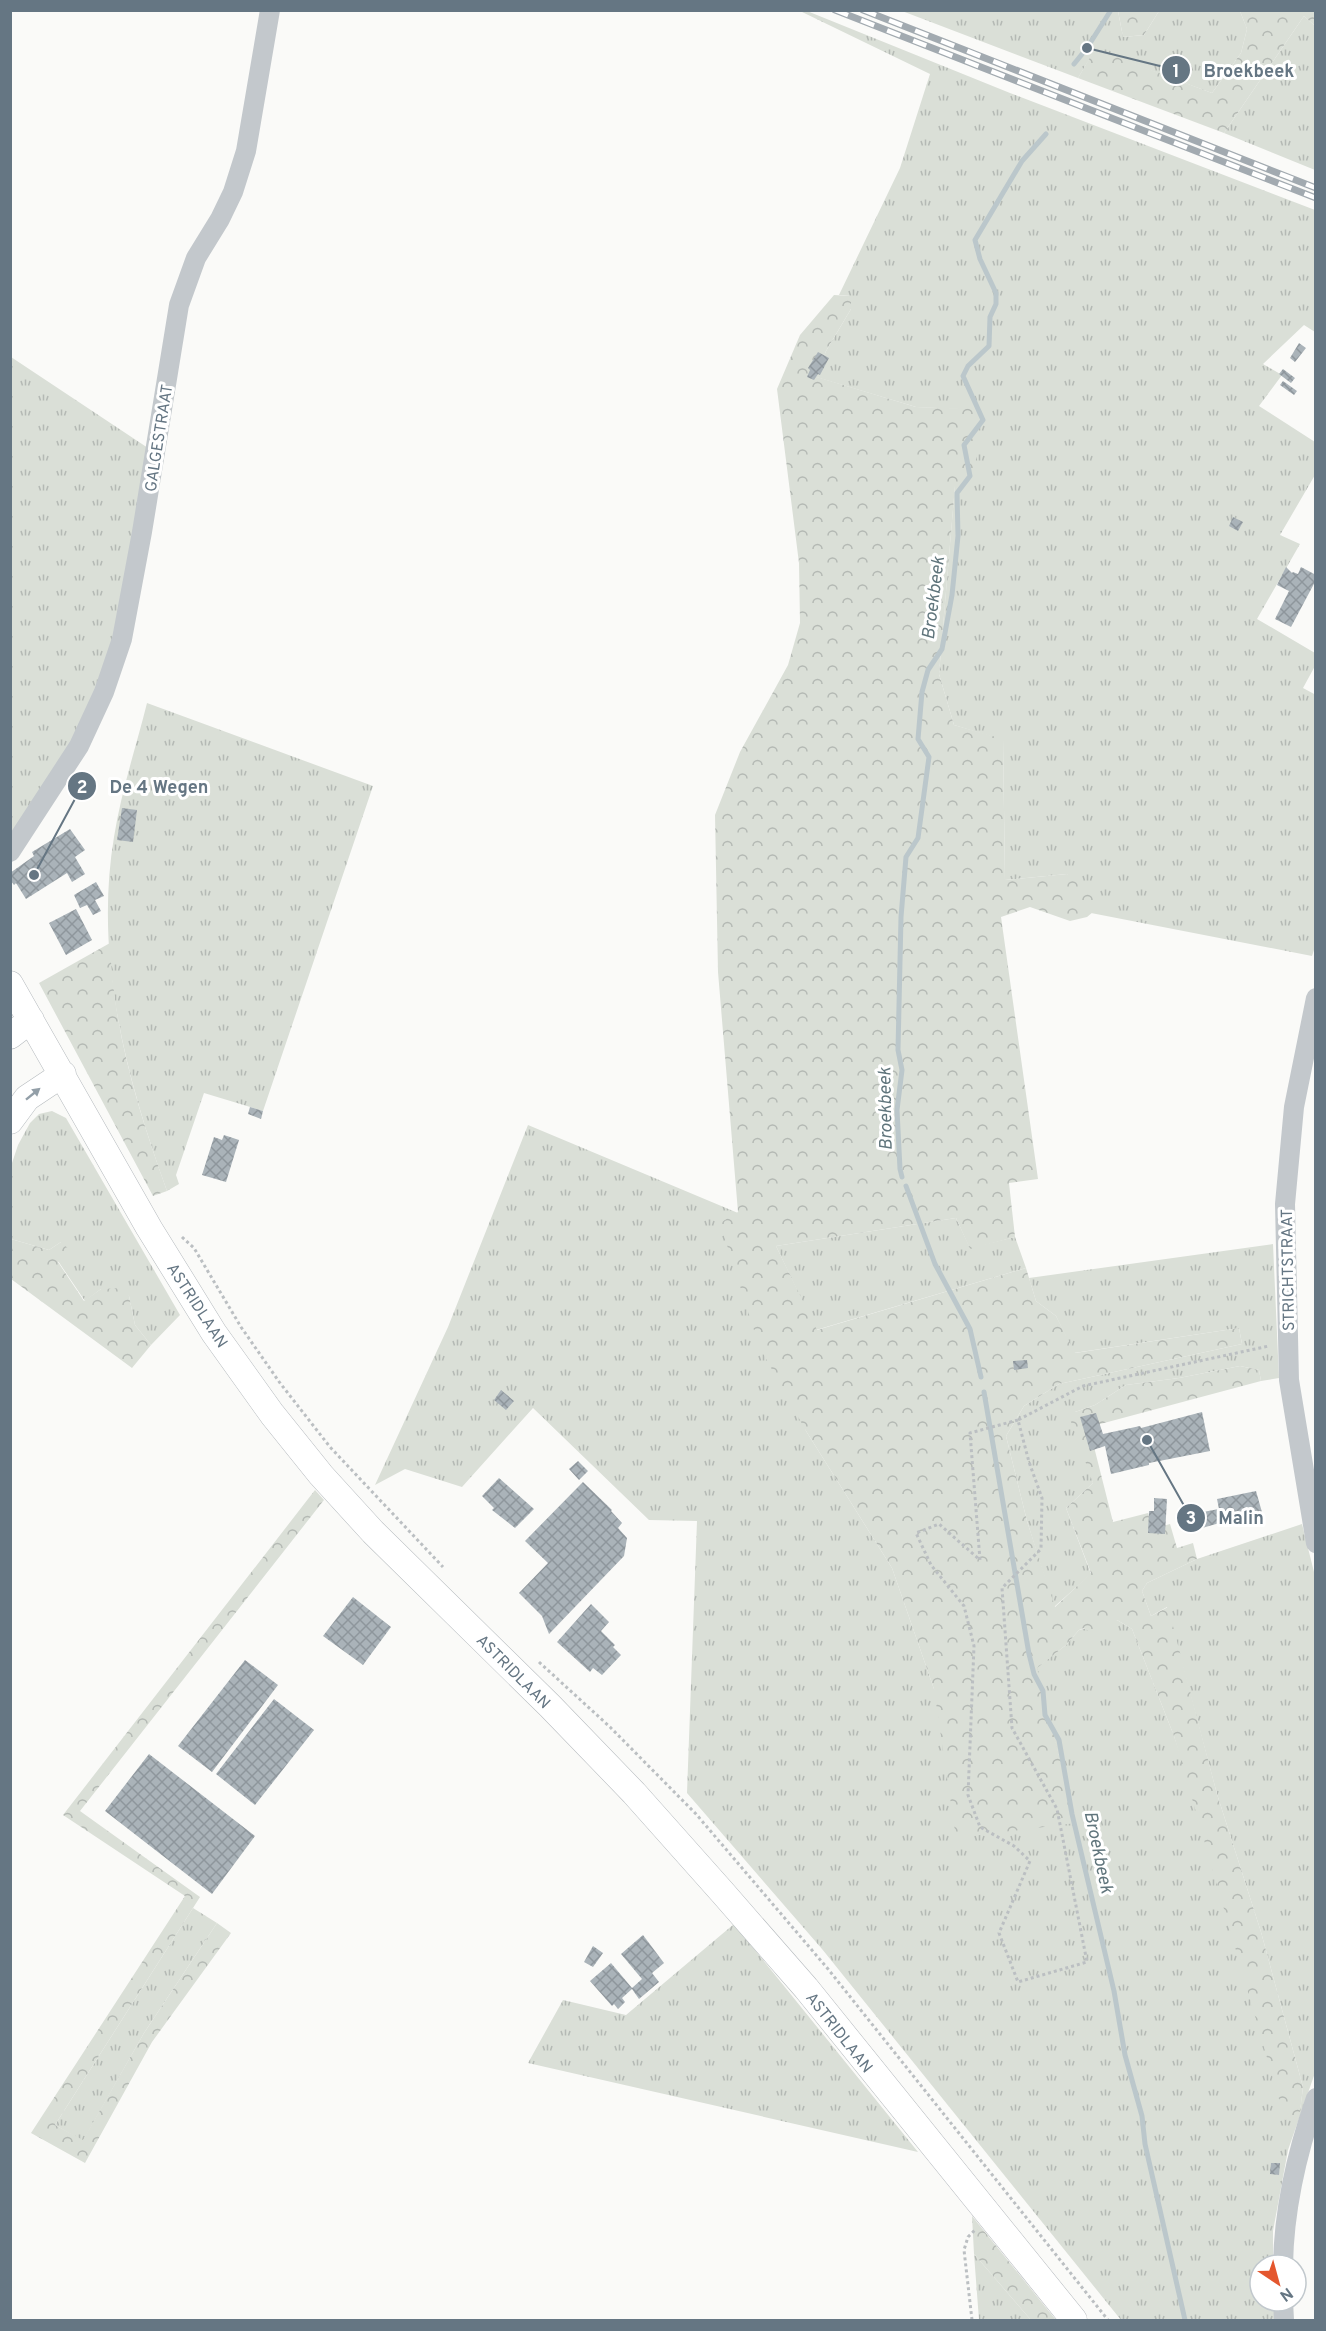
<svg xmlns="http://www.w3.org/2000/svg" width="1326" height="2331" viewBox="0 0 1326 2331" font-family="Overpass,sans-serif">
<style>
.grass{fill:url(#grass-tufts)}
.forest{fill:url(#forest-crowns)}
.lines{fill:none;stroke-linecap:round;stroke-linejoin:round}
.stream{stroke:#bbc7cb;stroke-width:5}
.building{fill:url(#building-cross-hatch)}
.major-casing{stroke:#b5babe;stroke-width:27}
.path{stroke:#bbbfc2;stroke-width:3;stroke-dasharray:3 3;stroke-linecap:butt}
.minor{stroke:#c3c8cc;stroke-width:20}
.major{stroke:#fff;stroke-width:26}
.rail-casing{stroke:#a2aab0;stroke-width:7}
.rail{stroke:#fff;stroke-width:4.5;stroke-dasharray:14;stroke-linecap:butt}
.oneway{fill:#939fa8}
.labels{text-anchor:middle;stroke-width:6;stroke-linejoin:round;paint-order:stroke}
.street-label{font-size:16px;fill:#657683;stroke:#fff}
.water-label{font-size:18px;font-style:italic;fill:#60757c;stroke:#fff}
.leader{fill:none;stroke:#657683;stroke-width:2}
.callout-dot{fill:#657683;stroke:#fff;stroke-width:2}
.mark-label{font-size:18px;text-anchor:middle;font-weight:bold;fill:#fff}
.callout-label{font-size:18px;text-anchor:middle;font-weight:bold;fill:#657683;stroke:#fff;stroke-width:6;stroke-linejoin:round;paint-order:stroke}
</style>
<defs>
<pattern id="grass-tufts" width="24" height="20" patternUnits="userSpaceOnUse" patternTransform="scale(1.5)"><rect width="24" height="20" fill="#dadfd7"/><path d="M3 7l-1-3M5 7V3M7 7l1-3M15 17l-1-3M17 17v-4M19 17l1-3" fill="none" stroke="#b4b9b4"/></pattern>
<pattern id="forest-crowns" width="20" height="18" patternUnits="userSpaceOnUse" patternTransform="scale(1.5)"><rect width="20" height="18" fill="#dadfd7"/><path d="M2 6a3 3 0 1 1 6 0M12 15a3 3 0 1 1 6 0" fill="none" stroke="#b4b9b4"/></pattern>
<pattern id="building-cross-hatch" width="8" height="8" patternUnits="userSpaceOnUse" patternTransform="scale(1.5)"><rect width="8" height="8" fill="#aab3b9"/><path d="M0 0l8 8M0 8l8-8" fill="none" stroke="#8e969c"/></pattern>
</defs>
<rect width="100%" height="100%" fill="#fafaf8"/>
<path class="grass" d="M 800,11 L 807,11 L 1010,93 L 1315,210 L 1315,332 L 1304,325 L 1263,364 L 1282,375 L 1259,406 L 1315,442 L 1315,475 L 1280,535 L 1300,544 L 1257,619 L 1315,653 L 1315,666 L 1303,688 L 1316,695 L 1316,944 L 1312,956 L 1091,913 L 1098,906 L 1067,874 L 1005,880 L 1003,740 L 954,725 L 939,674 L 955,485 L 980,410 L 916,407 L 816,377 L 826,351 L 851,309 L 851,296 L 839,295 L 900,168 L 930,74 Z
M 902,11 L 1118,11 L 1123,37 L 1144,35 L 1159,11 L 1240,11 L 1247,29 L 1241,53 L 1212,93 L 1095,50 L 1078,78 Z
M 1304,16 L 1315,26 L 1315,170 L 1224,133 Z
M 11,357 L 148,448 C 133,528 124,616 96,693 C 77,744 40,791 11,838 Z
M 147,703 L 373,786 L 263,1111 L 204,1093 L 176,1175 L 179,1184 L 167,1191 C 126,1078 94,957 114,837 C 121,792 136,747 147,703 Z
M 52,1111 L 66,1118 L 180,1315 L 151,1345 L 135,1325 L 129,1296 L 101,1289 L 85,1301 L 58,1261 L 61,1242 L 49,1250 L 11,1239 L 11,1166 L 18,1145 L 30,1123 L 39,1114 Z
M 528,1125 L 738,1213 L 806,1431 L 892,1568 L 934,1689 L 1076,1823 L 1036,1668 L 1066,1645 L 1079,1630 L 1117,1620 L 1132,1629 L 1174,1736 L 1300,2111 L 1303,2087 L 1261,1932 L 1217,1794 L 1167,1607 L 1151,1616 L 1142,1591 L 1147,1583 L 1197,1559 L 1302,1524 L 1316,1580 L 1316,2070 L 1288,2150 L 1273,2231 L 1273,2265 L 1260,2265 L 1260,2301 L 1273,2301 L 1276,2320 L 1121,2320 L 822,1949 L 687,1793 L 697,1521 L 649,1520 L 533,1408 L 462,1487 L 405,1469 L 375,1485 L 448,1327 Z
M 956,1218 L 970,1248 L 1015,1237 L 1026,1268 L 816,1330 L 776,1246 Z
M 1273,1244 L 1279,1378 L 1261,1381 L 1259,1370 L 1240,1366 L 1179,1378 L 1126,1385 L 1095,1405 L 1075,1412 L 1093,1483 L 1066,1508 L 1091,1574 L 1054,1607 L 1027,1521 L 1006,1436 L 1024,1406 L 1059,1384 L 1242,1344 L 1239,1328 L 1074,1353 L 1056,1316 L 1036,1301 L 1029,1278 Z
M 193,1908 L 217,1923 L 144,2033 L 83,2141 L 55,2125 Z
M 734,1924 L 918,2152 L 528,2063 L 563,2000 L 626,2015 Z
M 974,2254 L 1031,2320 L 979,2320 Z"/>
<path class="forest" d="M 1118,11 L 1118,10 L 1159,11 L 1144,35 L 1123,37 Z
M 1240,11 L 1315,11 L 1315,26 L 1304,16 L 1224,133 L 1078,78 L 1095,49 L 1212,93 L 1241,53 L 1247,29 Z
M 834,295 L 851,296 L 851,309 L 826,351 L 817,377 L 916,407 L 980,409 L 974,484 L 955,486 L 939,674 L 954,725 L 1003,739 L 1005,880 L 1067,874 L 1092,886 L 1099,907 L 1087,917 L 1070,921 L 1030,907 L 1001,917 L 1038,1179 L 1009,1183 L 1015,1237 L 970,1249 L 956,1218 L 776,1246 L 817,1330 L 1026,1268 L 1036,1301 L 1056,1316 L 1075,1353 L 1239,1328 L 1242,1344 L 1059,1384 L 1024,1406 L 1006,1436 L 1027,1521 L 1055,1607 L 1091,1573 L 1066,1508 L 1093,1483 L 1070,1419 L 1075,1412 L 1095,1405 L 1126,1385 L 1179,1378 L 1240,1366 L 1259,1370 L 1261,1381 L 1089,1427 L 1113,1522 L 1148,1513 L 1152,1529 L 1170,1524 L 1177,1548 L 1193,1543 L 1197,1559 L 1147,1583 L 1142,1591 L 1151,1616 L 1168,1607 L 1217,1794 L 1261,1932 L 1303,2087 L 1300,2112 L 1285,2120 L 1174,1736 L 1132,1629 L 1117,1620 L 1107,1632 L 1094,1635 L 1084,1628 L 1079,1630 L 1066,1645 L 1037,1668 L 1076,1823 L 956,1838 L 934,1689 L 892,1568 L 806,1431 L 759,1346 L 720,1223 L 738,1212 L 718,972 L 715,815 L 740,752 L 788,665 L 800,623 L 799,563 L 777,389 L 800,335 Z
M 110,943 C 113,1029 138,1110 167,1191 L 153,1196 L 39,983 Z
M 11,1239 L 49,1250 L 61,1242 L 72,1252 L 58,1262 L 84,1301 L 101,1289 L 122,1288 L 129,1296 L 135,1325 L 151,1345 L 132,1368 L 11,1279 Z
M 315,1490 L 324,1500 L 80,1811 L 200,1897 L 55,2125 L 83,2140 L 144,2033 L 217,1923 L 231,1933 L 152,2042 L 85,2163 L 31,2133 L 185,1896 L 63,1815 Z
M 972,2216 L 1056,2320 L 1057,2320 L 1031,2320 L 974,2254 Z"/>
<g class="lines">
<path class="stream" d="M 1074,64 L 1087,48 L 1111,10
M 902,1177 L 900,1169 L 897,1110 L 902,1070 L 898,1050 L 901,917 L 906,857 L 918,838 L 929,757 L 918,739 L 922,692 L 928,670 L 942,649 L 952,595 L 958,536 L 957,493 L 970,476 L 964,445 L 983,420 L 963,376 L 968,366 L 989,346 L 990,317 L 996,304 L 996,293 L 980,259 L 975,240 L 1022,161 L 1046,134
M 906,1186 L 935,1264 L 970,1329 L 981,1377
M 984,1392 L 1029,1654 L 1034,1674 L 1043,1691 L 1045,1715 L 1059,1740 L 1072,1814 L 1114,1991 L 1125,2055 L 1142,2116 L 1145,2144 L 1185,2320"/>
</g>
<path class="building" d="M 1299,343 L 1306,348 L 1295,362 L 1290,358 Z
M 818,352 L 829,358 L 820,375 L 818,374 L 814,380 L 807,377 L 810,370 L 808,368 Z
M 1283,369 L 1295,378 L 1291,383 L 1279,374 Z
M 1283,381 L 1297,391 L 1294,395 L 1280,385 Z
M 1233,517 L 1243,522 L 1238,531 L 1229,526 Z
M 1286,567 L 1292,573 L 1293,572 L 1298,574 L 1301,567 L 1316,575 L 1316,580 L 1291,627 L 1275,619 L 1289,591 L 1277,585 Z
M 122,808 L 137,810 L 133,842 L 117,840 Z
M 70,829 L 85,850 L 75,857 L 85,874 L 72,882 L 67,873 L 26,899 L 16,883 L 14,885 L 10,880 L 10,873 L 34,856 L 32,852 Z
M 96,882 L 104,896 L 95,900 L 101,911 L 93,915 L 87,905 L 80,908 L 74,895 Z
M 76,909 L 92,940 L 66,955 L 49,923 Z
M 250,1107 L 263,1111 L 261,1119 L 248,1114 Z
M 224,1135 L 239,1140 L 226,1182 L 202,1175 L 214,1137 L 222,1140 Z
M 1027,1360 L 1028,1368 L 1014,1370 L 1013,1361 Z
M 501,1390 L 514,1401 L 506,1410 L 494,1400 Z
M 1202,1412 L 1210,1451 L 1149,1463 L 1149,1465 L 1111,1474 L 1105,1446 L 1090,1451 L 1080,1417 L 1096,1413 L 1103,1434 L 1140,1426 L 1141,1428 Z
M 578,1461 L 588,1471 L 579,1480 L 569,1469 Z
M 499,1478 L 534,1509 L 515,1528 L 492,1510 L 494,1508 L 482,1496 Z
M 583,1482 L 612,1510 L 611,1511 L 622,1523 L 618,1528 L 627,1538 L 624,1556 L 549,1634 L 542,1616 L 519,1593 L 548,1563 L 525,1541 Z
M 1256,1491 L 1265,1523 L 1255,1526 L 1253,1516 L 1244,1516 L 1195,1530 L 1192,1514 L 1219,1509 L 1217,1499 Z
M 1154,1498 L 1167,1499 L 1165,1534 L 1148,1533 L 1149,1511 L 1154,1511 Z
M 353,1597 L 391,1627 L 363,1665 L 323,1636 Z
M 591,1604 L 609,1622 L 601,1631 L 615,1645 L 613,1647 L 621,1655 L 602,1675 L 593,1668 L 590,1672 L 557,1642 Z
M 245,1660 L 278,1685 L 212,1772 L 178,1746 Z
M 274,1699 L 314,1730 L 255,1805 L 216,1774 Z
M 149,1754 L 255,1836 L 212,1894 L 105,1811 Z
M 643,1935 L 664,1963 L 652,1973 L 659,1982 L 639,1999 L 632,1989 L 622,1998 L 625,2002 L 618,2009 L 614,2004 L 612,2006 L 590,1981 L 611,1963 L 632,1988 L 642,1979 L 621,1954 Z
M 593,1946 L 603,1953 L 593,1967 L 584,1962 Z
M 1271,2163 L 1280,2163 L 1279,2175 L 1270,2174 Z"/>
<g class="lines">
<defs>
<path id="major" d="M 10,984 L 149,1228 L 214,1333 L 272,1414 L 321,1475 L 373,1532 L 550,1706 L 634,1793 L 723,1893 L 806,1988 L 1074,2320
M 10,1036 L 31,1020
M 10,1121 L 27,1098 L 63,1074"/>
</defs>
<use href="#major" class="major-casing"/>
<path class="path" d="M 182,1237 L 194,1248 L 241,1327 L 280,1383 L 330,1447 L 443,1567
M 1018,1420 L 970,1433 L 980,1560 L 939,1524 L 916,1533 L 931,1565 L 964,1606 L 974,1646 L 968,1795 L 980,1827 L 1014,1846 L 1030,1861 L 999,1933 L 1018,1982 L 1087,1962 L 1057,1809 L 1012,1728 L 1002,1588 L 1041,1549 L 1042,1498 L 1029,1462 L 1018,1420 L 1083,1386 L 1269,1346
M 539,1662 L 610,1727 L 696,1814 L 828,1969 L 1108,2320
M 972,2320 L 964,2250 L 968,2237 L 975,2230"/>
<path class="minor" d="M 10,852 L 79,746 L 104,692 L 122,639 L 142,532 L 179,305 L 196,258 L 220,219 L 233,192 L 246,151 L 270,10
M 1316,998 L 1294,1107 L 1285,1204 L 1289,1380 L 1316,1543
M 1283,2265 C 1284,2208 1297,2152 1316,2098
M 1283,2301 L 1284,2320"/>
<use href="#major" class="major"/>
<defs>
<path id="rail" d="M 835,10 L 1316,198
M 863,10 L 1316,188"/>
</defs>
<use href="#rail" class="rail-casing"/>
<use href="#rail" class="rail"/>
</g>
<defs><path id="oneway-solid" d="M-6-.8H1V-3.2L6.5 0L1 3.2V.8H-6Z" transform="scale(1.5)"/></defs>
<use class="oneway" href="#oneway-solid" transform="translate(33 1094) rotate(-39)"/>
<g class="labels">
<g class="street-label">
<text transform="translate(158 438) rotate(-81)" y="6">GALGESTRAAT</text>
<text transform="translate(1287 1270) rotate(-91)" y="6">STRICHTSTRAAT</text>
<text transform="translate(198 1305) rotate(57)" y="6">ASTRIDLAAN</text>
<text transform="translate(514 1671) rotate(45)" y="6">ASTRIDLAAN</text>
<text transform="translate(840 2032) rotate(52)" y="6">ASTRIDLAAN</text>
</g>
<g class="water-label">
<text transform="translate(933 598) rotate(-83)" y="6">Broekbeek</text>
<text transform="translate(885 1109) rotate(-91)" y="6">Broekbeek</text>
<text transform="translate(1099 1852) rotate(78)" y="6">Broekbeek</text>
</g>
</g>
<path class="leader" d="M1087 48L1176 70M34 875L82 786M1147 1440L1191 1518"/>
<g class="callout-dot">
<circle cx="1087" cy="48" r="6"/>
<circle cx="34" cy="875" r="6"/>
<circle cx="1147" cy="1440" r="6"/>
<circle cx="1176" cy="70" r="15"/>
<circle cx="82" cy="786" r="15"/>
<circle cx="1191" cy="1518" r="15"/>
</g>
<g class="mark-label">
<text x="1176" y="77">1</text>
<text x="82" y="793">2</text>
<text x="1191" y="1524">3</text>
</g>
<g class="callout-label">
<text x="1249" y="77">Broekbeek</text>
<text x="159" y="793">De 4 Wegen</text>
<text x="1241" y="1524">Malin</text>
</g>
<rect width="1326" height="2331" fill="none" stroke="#657683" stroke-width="24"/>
<g transform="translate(1278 2283) rotate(144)"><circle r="28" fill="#ffffff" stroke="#c1c8cd" stroke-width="1.5"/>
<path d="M0-4.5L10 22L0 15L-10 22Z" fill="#e4572e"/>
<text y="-9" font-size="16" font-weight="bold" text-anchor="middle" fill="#657683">N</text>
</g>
</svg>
